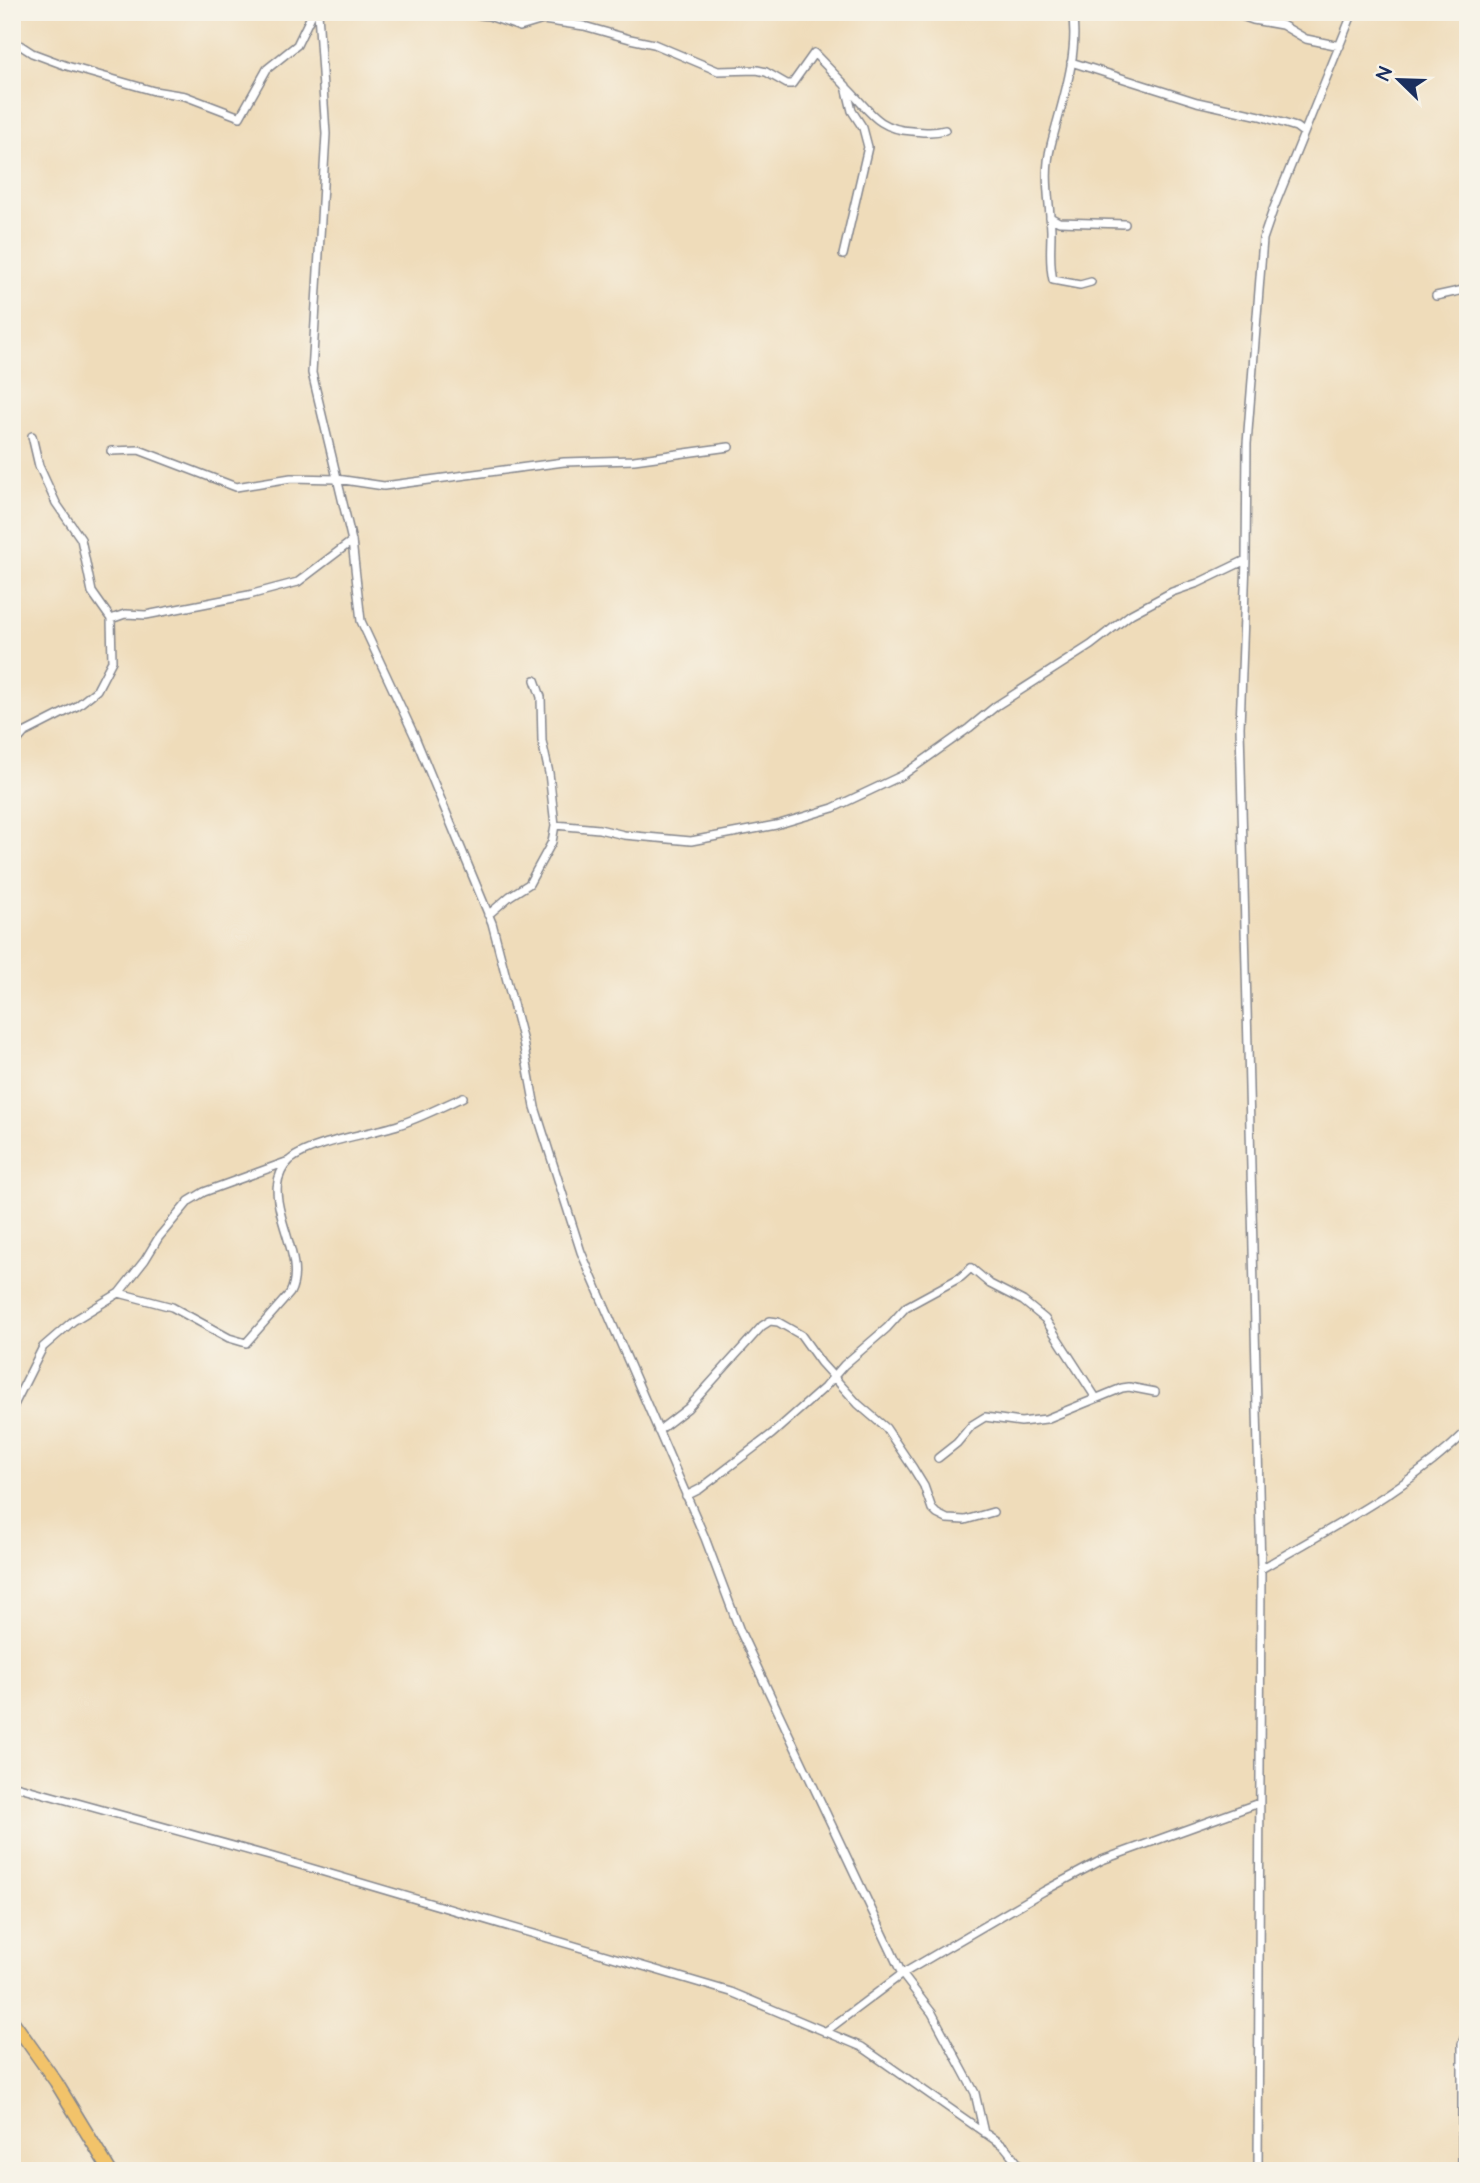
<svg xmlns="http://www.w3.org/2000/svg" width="1480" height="2183" viewBox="0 0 1480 2183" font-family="'Architects Daughter',sans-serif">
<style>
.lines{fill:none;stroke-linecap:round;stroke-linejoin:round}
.street-casing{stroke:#85868c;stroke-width:10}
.highway-casing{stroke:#85868c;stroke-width:15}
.street{stroke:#fff;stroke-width:7}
.highway{stroke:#f2c36a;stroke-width:12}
</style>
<rect width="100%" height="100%" fill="#f7f3e8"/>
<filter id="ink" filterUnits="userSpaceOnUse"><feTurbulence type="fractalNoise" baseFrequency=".0143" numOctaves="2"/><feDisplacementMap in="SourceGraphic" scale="14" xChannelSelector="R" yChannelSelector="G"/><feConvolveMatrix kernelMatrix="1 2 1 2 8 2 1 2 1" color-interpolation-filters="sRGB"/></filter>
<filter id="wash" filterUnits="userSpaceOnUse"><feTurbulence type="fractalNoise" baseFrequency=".00686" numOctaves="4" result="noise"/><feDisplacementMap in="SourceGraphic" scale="28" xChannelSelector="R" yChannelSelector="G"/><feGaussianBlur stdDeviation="1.57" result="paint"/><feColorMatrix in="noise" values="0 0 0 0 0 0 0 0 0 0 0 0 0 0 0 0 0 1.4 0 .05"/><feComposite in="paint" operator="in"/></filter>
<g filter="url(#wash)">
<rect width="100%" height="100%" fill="#efdcba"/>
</g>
<g filter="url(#ink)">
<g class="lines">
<defs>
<path id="street" d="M 318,12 L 326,134 L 312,373 L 352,541 L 361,621 L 415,737 L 492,923 L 523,1042 L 535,1107 L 581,1252 L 705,1538 L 740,1631 L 902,1974 L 932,2013 L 975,2093 L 984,2133
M 451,12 L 489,16 L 520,27 L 543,20 L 584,26 L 630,39 L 654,44 L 718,71 L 757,70 L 766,72 L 787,84 L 792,84 L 814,53 L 846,86 L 852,111 L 863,128 L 868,147 L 843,255
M 1072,12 C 1080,54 1061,105 1051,145 C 1043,176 1050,201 1051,231 C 1051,249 1049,263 1053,280 L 1080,285 L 1091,282
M 1230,12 L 1253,20 L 1282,25 L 1306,39 L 1340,46
M 12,40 L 32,53 L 67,66 L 154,91 L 185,96 L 240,117 L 267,69 L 297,45 L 313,12
M 1071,62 L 1197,102 L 1260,116 L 1296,127 L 1304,133
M 846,87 C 870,110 876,129 912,131 C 924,132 933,133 945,130
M 1050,217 L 1059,222 L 1125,224
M 1436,296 L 1468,289
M 111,451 L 139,450 L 236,487 L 291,478 L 337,479 L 384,486 L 564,462 L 634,460 L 729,447
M 111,619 L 125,614 L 146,615 L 249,595 L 298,582 L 352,541
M 535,680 L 541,697 L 542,741 L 549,773 L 555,825
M 12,747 L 24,733 L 77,706 L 97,690 L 112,661 L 111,619 L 92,592 L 81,539 L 56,503 L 39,466 L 32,436
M 488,915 L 510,896 L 529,884 L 552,842 L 555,825 L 599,829 L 624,835 L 691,841 L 776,825 L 833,808 L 903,775 L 969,728 L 996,706 L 1091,645 L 1131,614 L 1172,592 L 1198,583 L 1246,560
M 119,1293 L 145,1260 L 159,1237 L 189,1201 L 204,1192 L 289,1161
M 12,1409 L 43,1347 L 73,1321 L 119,1293 L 172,1307 L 229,1338 L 246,1343 L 290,1293 C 302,1270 287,1240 281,1215 C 276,1196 273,1176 290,1160 C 312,1142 370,1134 398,1125 C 420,1118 441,1107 463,1097
M 658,1431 L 688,1408 L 762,1326 L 770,1321 L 778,1322 L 801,1335 L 821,1363 L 858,1404 L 886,1428 L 913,1468 L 924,1486 L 932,1509 L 937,1514 L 947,1519 L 965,1520 L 993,1512
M 938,1458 L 957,1443 L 972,1425 L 985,1417 L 1021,1422 L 1046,1419 L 1122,1388 L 1129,1387 L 1155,1392
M 686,1496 L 700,1489 L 772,1434 L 824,1388 L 844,1365 L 887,1328 L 906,1307 L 961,1277 L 971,1268 L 990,1284 L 1023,1301 L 1045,1319 L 1096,1398
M 1261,1569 C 1332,1527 1409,1489 1468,1430
M 12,1785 L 273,1857 L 731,1992 L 862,2047 L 1005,2147 L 1024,2171
M 825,2032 L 902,1974 L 1044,1891 L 1102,1860 L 1259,1803
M 1258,2171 L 1261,1569 L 1240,727 L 1246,560 L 1247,444 L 1263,239 L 1273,210 L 1353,12
M 1462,2171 L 1462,2044 L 1468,2028"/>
<path id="highway" d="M 12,2020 L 56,2082 L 110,2171"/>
</defs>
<use href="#street" class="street-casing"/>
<use href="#highway" class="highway-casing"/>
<use href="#street" class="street"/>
<use href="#highway" class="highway"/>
</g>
</g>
<rect width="1480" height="2183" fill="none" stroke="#f7f3e8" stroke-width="42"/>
<g transform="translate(1399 80) rotate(293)" stroke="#f7f3e8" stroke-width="5" paint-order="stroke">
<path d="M0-5L12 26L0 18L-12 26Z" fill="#1b2f5e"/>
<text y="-10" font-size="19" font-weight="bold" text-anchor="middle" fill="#1b2f5e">N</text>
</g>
</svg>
